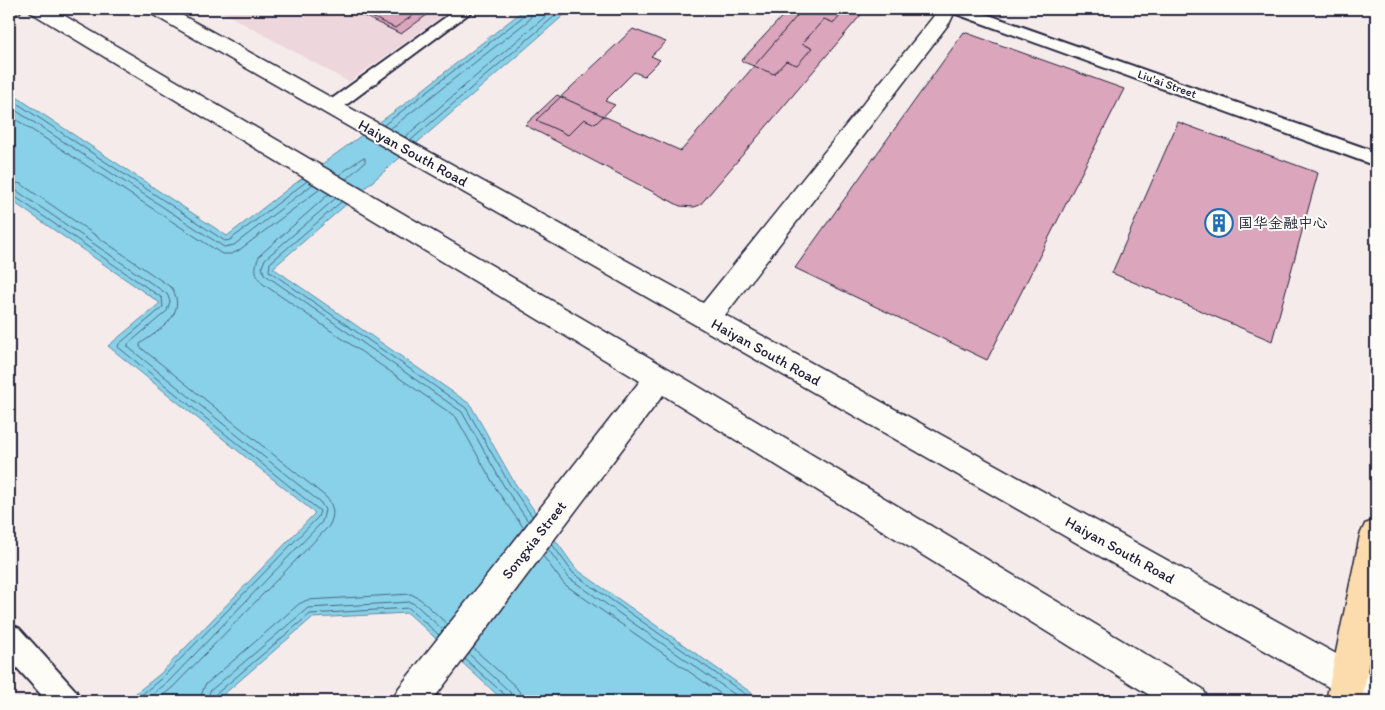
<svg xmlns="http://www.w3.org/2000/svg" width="1385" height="710" viewBox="0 0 1385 710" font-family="Itim,'LXGW WenKai TC',sans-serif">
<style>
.built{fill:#eed6dd}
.water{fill:#88d1e8;stroke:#5f8ba3}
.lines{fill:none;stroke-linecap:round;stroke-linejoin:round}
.shore{stroke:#4b6880;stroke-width:1}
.building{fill:#dba5bc;stroke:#22223b}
.street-casing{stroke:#22223b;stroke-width:4}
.secondary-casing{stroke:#22223b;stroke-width:3}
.primary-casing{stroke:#22223b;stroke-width:3}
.street{fill:#fdfcf7;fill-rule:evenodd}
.secondary{fill:#fdfcf7;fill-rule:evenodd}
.primary{fill:#fcdcac;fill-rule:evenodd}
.labels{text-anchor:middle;stroke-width:4;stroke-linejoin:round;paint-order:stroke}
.far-street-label{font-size:12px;fill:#22223b;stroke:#fdfcf7}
.street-label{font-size:15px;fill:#22223b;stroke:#fdfcf7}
.poi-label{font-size:15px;fill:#22223b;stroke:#fdfcf7;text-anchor:start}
</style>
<rect width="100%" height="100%" fill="#f6ebeb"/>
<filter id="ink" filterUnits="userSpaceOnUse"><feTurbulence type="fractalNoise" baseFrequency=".02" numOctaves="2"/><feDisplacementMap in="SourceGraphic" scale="10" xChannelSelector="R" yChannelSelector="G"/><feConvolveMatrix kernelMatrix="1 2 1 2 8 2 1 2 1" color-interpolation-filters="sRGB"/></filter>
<g filter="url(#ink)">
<path class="built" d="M 217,9 L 452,9 L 349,82 Z"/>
<path class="water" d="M 525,9 L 571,9 L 273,268 L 470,404 L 514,482 L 576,569 L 763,701 L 504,701 L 408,613 L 312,618 L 216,701 L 126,701 L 160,674 L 315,513 L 108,346 L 160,303 L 9,199 L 9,92 L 227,236 L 289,188 L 406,103 Z"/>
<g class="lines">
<path class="shore" d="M 9,98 L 225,241 L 230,240 L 307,181
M 9,106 L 224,247 L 234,245 L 313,184
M 9,115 L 222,254 L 231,254 L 238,251 L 320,189
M 384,125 L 525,15 L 528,9
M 390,129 L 529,20 L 534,9
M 405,137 L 554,9
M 411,140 L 563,9
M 339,175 L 362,158 L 365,158 L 365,162 L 346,179
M 9,181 L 21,184 L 172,288 C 188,315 159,330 140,344 L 140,347 L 326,497 C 334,506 335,515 329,526 L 173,687 L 156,701
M 9,188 L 17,191 L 167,294 L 170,301 L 167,311 L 128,344 L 128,347 L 321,503 L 325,510 L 322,522 L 168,682 L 144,701
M 329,194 L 260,255 C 254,266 254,275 263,284 L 456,417 L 498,492 L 523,527
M 9,195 L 14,196 L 162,298 L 163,307 L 119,344 L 118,347 L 320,511 L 318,517 L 163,677 L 134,701
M 336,198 L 265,259 L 262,267 L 264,274 L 462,412 L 505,488 L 528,521
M 341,202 L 270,263 L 269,271 L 466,408 L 510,485 L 532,516
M 552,544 L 573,573 L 755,701
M 548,549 L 569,578 L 744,701
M 543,556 L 564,584 L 731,701
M 473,648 L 516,687 L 520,693 L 521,701
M 469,654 L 510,692 L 513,701
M 465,659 L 505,695 L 507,701
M 199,701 L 205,685 L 299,604 L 307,600 L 411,594 L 420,599 L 447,624
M 207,701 L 210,691 L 308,608 L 410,602 L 416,605 L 443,630
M 213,701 L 215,695 L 310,614 L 409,608 L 439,635"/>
</g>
<path class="building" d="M 349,9 L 435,9 L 401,34 Z
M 355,9 L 422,9 L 395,28 Z
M 789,9 L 846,9 L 834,23 L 824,19 L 802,44 L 812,48 L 797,65 L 786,61 L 774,74 L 741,61 Z
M 803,9 L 866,9 L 700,205 L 694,207 L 680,206 L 525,125 L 557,95 L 681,151 Z
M 633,29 L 666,42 L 651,56 L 660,60 L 644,76 L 634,72 L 605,101 L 615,105 L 595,124 L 584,119 L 568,135 L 536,120 Z
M 964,32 L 1124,89 L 987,360 L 795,268 Z
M 1178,122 L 1318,173 L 1272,341 L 1112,273 Z"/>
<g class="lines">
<defs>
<path id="street" d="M 457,9 L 475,9 L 338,111 L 332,113 L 326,111 L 323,107 L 326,103 Z
M 949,9 L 972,9 L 1376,152 L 1376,166 L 951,12 Z
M 9,624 L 19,628 L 76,691 L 80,701 L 47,701 L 9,659 Z"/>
<path id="secondary" d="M 29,9 L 53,9 L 669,369 L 1203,689 L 1209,701 L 1159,701 L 663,395 L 432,701 L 392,701 L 398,689 L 640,381 L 32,13 Z
M 147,9 L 171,9 L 703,303 L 933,17 L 936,9 L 956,9 L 950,22 L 725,315 L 1376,676 L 1376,701 L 1353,701 L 150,13 Z"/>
<path id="primary" d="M 9,9 L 22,9 L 19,13 L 9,16 Z
M 1376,520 L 1376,621 L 1362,701 L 1326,701 L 1360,535 L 1365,524 Z"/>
</defs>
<use href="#street" class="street-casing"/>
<use href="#secondary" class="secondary-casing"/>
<use href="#primary" class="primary-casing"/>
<use href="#street" class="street"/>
<use href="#secondary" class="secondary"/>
<use href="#primary" class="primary"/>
</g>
</g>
<defs>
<symbol id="building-ring" viewBox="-11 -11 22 22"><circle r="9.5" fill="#fdfcf7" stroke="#1f6fb2" stroke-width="1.5"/><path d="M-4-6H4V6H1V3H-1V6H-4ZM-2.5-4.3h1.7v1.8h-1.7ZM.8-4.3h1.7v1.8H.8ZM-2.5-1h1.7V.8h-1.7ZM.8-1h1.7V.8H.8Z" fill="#1f6fb2"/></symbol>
</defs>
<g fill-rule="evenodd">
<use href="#building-ring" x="1203" y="207" width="32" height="32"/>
</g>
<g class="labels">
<g class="far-street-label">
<text transform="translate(1167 84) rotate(20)" y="4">Liu'ai Street</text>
</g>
<g class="street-label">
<text transform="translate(413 153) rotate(29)" y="5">Haiyan South Road</text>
<text transform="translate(766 352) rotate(29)" y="5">Haiyan South Road</text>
<text transform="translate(534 540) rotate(-52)" y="5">Songxia Street</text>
<text transform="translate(1120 550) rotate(29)" y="5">Haiyan South Road</text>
</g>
<g class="poi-label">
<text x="1238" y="228">国华金融中心</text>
</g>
</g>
<rect width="1385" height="710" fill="none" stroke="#fdfcf7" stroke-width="30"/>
<rect x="15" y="15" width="1355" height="680" fill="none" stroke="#22223b" stroke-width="2" filter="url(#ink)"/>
</svg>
